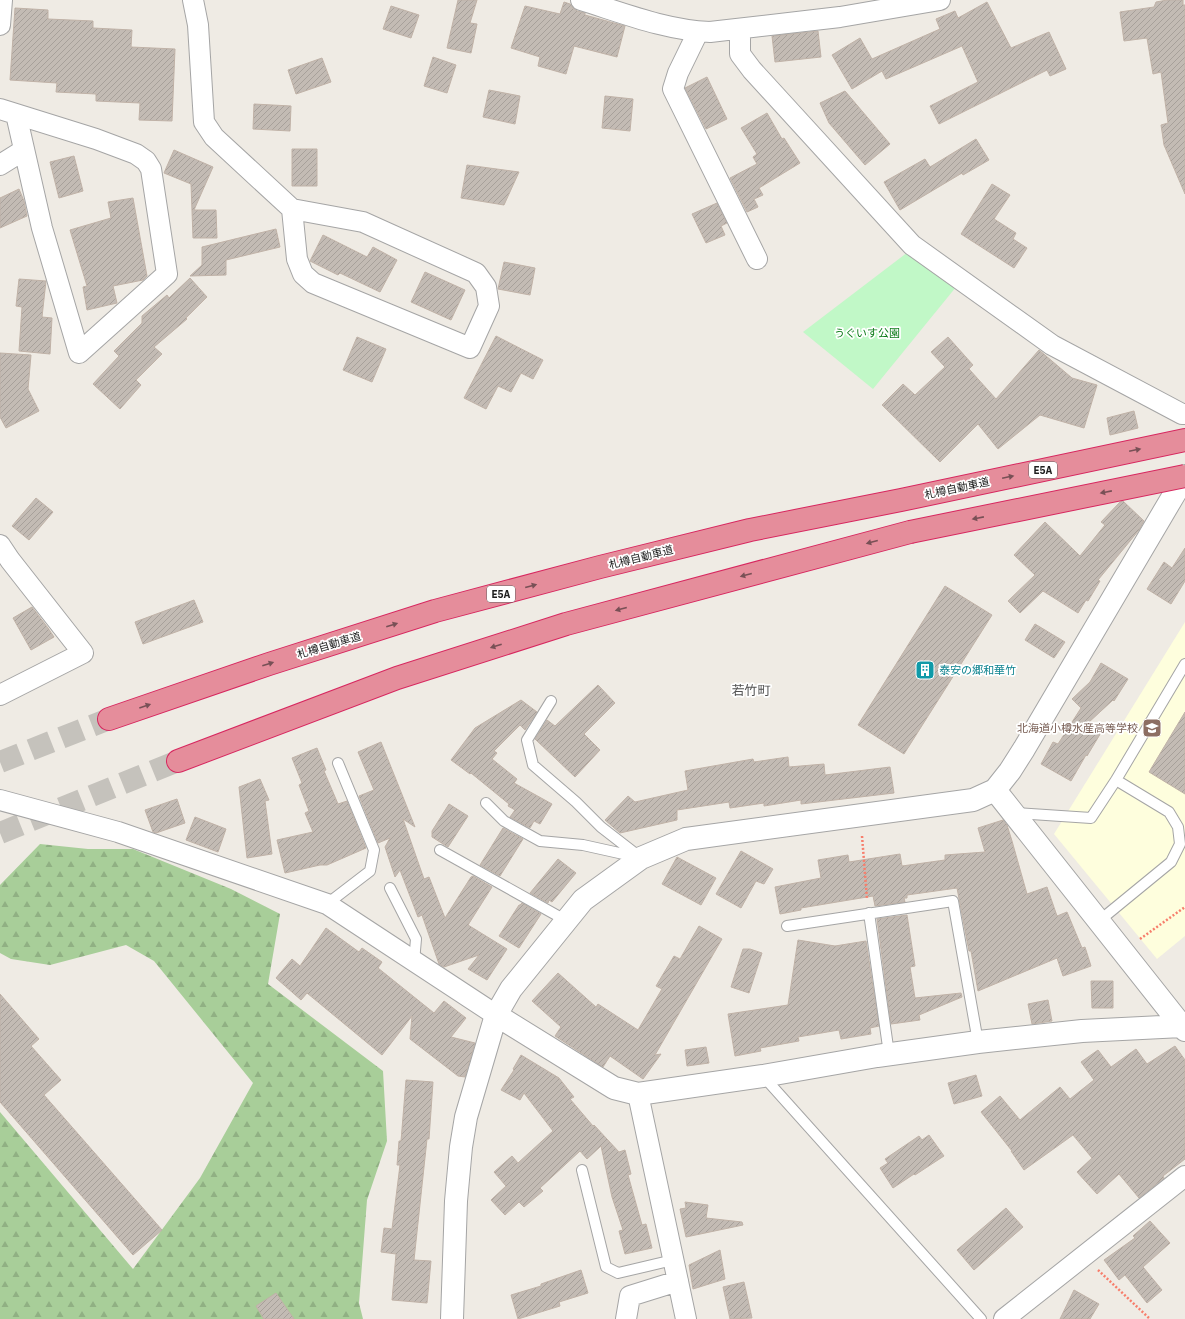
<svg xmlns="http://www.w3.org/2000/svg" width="1185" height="1319" viewBox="0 0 1185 1319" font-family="'IBM Plex Sans','Noto Sans JP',sans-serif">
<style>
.education{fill:#fefedd}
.forest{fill:url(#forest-firs)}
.park{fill:#c1f8c7}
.building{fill:url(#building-hatch);stroke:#c0b2a7}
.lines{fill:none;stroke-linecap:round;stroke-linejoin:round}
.motorway-tunnel{stroke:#c5c2bc;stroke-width:22;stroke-dasharray:22 11;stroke-linecap:butt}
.service-casing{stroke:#a5a5a5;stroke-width:12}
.minor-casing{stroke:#a5a5a5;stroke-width:22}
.tertiary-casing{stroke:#a5a5a5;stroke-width:24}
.motorway-casing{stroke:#d7275f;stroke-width:24}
.path{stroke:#f77e6c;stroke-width:2.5;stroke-dasharray:2 2;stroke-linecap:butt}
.service{stroke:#fff;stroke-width:10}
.minor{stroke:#fff;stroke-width:20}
.tertiary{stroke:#fff;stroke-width:22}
.motorway{stroke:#e58d9b;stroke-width:22}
.motorway-bridge-casing{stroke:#d7275f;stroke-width:24;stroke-linecap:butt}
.motorway-bridge{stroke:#e58d9b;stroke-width:22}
.oneway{fill:#785056}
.labels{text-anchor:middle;stroke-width:3.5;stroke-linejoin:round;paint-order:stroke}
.shield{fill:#fff;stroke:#626262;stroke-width:1}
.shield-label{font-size:10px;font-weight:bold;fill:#1e1e1e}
.park-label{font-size:11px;fill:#0d7b19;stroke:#fff}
.street-label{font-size:11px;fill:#1e1e1e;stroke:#fff}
.culture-label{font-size:11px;fill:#0d838f;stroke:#fff;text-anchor:start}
.education-label{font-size:11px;fill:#785e54;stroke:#fff;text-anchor:end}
.quarter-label{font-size:13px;fill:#515151;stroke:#fff}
</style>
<defs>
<pattern id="forest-firs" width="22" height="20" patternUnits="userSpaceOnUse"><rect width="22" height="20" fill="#a8ce99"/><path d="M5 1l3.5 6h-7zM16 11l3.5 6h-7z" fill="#90b083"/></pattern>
<pattern id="building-hatch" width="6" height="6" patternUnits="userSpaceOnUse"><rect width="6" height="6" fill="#c3bbb4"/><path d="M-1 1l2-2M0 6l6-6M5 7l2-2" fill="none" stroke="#a7a09a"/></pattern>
</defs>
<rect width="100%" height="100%" fill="#efebe4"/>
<path class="education" d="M 1185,622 L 1185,936 L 1157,959 L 1054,834 Z"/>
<path class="forest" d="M 40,844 L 88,849 L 133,849 L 231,889 L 280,914 L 268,984 L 383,1071 L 387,1141 L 367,1200 L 359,1303 L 363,1319 L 0,1319 L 0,1112 L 133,1269 L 200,1178 L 253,1083 L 154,961 L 126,945 L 50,965 L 11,959 L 0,953 L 0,885 Z"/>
<path class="park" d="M 908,252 L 956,287 L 873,389 L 803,332 Z"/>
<path class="building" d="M 458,0 L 477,0 L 470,23 L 477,24 L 471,53 L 447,48 Z
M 1167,0 L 1183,0 L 1183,5 L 1185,5 L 1185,194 L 1164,145 L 1161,125 L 1168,123 L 1161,72 L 1153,74 L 1147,38 L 1124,41 L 1120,12 L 1154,7 L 1156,2 Z
M 564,2 L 570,4 L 573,8 L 577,11 L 585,13 L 585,15 L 625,26 L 617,57 L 574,46 L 566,74 L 538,66 L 540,57 L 511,48 L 525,6 L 560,14 Z
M 987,2 L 1011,48 L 1049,32 L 1066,69 L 1050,76 L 1047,70 L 939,124 L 930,106 L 978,82 L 962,46 L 886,79 L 882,71 L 852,89 L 832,55 L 860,38 L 872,59 L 940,29 L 936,19 L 955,11 L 958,18 Z
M 391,6 L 419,15 L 411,38 L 383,29 Z
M 15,8 L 48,10 L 48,19 L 93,21 L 93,28 L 132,30 L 131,47 L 175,49 L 172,121 L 139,120 L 140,103 L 96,101 L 96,94 L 56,92 L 57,83 L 10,80 Z
M 818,31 L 821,57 L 775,62 L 772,36 Z
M 433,57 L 456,65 L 447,93 L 424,86 Z
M 322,58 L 331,82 L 296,94 L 288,70 Z
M 707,77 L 727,119 L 706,129 L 685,88 Z
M 489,90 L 520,96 L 515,124 L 483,117 Z
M 845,91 L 890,144 L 865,165 L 829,123 L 820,103 Z
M 605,96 L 633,99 L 630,131 L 602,128 Z
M 254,104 L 291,106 L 290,131 L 253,129 Z
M 767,113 L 782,139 L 784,138 L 800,163 L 759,188 L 763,195 L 754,199 L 758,207 L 747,212 L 730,178 L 757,164 L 753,157 L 757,154 L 741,128 Z
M 976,139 L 989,160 L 963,175 L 962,173 L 900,210 L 884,182 L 925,159 L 930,167 Z
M 292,149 L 317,149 L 317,186 L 292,186 Z
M 174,150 L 213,167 L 194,210 L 216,210 L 217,238 L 193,238 L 191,184 L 164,173 Z
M 74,156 L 83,191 L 59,198 L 50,162 Z
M 467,165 L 519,172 L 504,205 L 461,198 Z
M 992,184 L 1010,195 L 994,219 L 1016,233 L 1013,239 L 1027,248 L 1014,268 L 961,234 Z
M 19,189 L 24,201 L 27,216 L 0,228 L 0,198 Z
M 133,198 L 147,276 L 143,280 L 113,286 L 117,303 L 87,310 L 83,287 L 87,286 L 70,230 L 111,218 L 108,202 Z
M 717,203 L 727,223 L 721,226 L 725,235 L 706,243 L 692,214 Z
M 276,229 L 280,247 L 226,260 L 226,275 L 190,276 L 202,265 L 202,247 Z
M 323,235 L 367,257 L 373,247 L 397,260 L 380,292 L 340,273 L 338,275 L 310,261 Z
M 504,262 L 535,268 L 530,295 L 498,289 Z
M 425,272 L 465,290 L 451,320 L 411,302 Z
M 190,278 L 207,297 L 186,318 L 187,319 L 154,347 L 162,354 L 136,380 L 141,385 L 120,409 L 93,384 L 119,356 L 114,351 L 142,323 L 142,316 L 167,295 L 169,298 Z
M 19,279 L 46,281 L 42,317 L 52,318 L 50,354 L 19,351 L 22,307 L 16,306 Z
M 496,336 L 543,360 L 533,379 L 521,373 L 511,392 L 498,386 L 486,409 L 464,398 Z
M 357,337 L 386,349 L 372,382 L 343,370 Z
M 948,337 L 973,365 L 969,369 L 996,399 L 1039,350 L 1072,378 L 1097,385 L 1084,428 L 1040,415 L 998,449 L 978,424 L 940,462 L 882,405 L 903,384 L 915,395 L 945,367 L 931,352 Z
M 0,353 L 31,355 L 28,389 L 39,411 L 6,428 L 0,417 Z
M 1134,411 L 1138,428 L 1110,435 L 1107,418 Z
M 36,498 L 53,512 L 29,540 L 12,526 Z
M 1123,501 L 1144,521 L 1139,530 L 1098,580 L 1100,581 L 1088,601 L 1086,600 L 1078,613 L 1043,591 L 1020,613 L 1008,601 L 1035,575 L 1014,555 L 1045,522 L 1080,556 L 1105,525 L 1101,522 L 1120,502 Z
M 1185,548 L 1185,581 L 1171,604 L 1147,589 L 1164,562 L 1172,568 Z
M 945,586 L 992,615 L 904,754 L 858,725 Z
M 194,600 L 203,622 L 143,644 L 135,622 Z
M 32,607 L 48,628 L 54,637 L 31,650 L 13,618 Z
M 1035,624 L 1065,642 L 1054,658 L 1025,640 Z
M 1101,663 L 1128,679 L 1114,701 L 1113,700 L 1088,723 L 1102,731 L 1087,756 L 1086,755 L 1071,781 L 1041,764 L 1053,742 L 1058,744 L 1081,708 L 1072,699 L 1090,682 Z
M 598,685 L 615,703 L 584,734 L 600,750 L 575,777 L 535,739 L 547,720 L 555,726 Z
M 521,700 L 537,712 L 525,730 L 520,725 L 494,751 L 497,753 L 492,759 L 517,779 L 514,783 L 552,804 L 540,824 L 534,821 L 530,828 L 510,817 L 515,810 L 508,806 L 509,804 L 471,773 L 470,774 L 451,760 L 475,728 Z
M 1185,712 L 1185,794 L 1149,772 Z
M 381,742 L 415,827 L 403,819 L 424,879 L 429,877 L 445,918 L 471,877 L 473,876 L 492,887 L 468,925 L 507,949 L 487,980 L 468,969 L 479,955 L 444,967 L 439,964 L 422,915 L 418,917 L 400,870 L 395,877 L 385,847 L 390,838 L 378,843 L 359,796 L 374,790 L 358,752 Z
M 317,748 L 326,770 L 324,771 L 338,804 L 347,801 L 366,848 L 327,865 L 320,865 L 285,873 L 277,840 L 313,832 L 305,813 L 309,811 L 299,785 L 302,783 L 292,758 Z
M 788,757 L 789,767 L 824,764 L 825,775 L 890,767 L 894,793 L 801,804 L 801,800 L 764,806 L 764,803 L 730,808 L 729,802 L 677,810 L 677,820 L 620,833 L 605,820 L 628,796 L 635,802 L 688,790 L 685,771 L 753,759 L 754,762 Z
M 260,779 L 269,800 L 265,801 L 272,854 L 247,858 L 239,787 Z
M 177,799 L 185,823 L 156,833 L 153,832 L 145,810 Z
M 449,804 L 468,816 L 448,847 L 432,837 L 432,831 Z
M 195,817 L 226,829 L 218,852 L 186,840 Z
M 1003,820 L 1007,825 L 1012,841 L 1027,894 L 1047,887 L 1057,916 L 1067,912 L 1082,948 L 1085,947 L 1091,966 L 1063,976 L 1057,958 L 978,991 L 971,951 L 969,951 L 957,888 L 907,895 L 907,898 L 904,898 L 905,902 L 875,906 L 873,896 L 801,908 L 801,910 L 780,914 L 775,887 L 821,878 L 818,860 L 848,855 L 849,862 L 900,854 L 902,866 L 945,860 L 945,855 L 985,852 L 978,828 Z
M 503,828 L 523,839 L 500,876 L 480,865 Z
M 741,851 L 773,869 L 764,884 L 756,881 L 741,908 L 716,894 Z
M 677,857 L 716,878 L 701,905 L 662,884 Z
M 558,859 L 576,873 L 552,902 L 549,900 L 548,903 L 530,893 Z
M 522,903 L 541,914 L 519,948 L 499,936 L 519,905 L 520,905 Z
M 907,915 L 915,966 L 910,967 L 915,998 L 961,993 L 962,997 L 919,1015 L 920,1020 L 891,1024 L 877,919 Z
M 699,926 L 722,939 L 655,1055 L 661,1054 L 643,1079 L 610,1056 L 603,1067 L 555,1036 L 561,1027 L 532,1001 L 558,973 L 596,1007 L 598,1004 L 638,1030 L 662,989 L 656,986 L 674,956 L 680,959 Z
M 326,928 L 359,952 L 362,948 L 382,962 L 378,968 L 434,1013 L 444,1001 L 466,1018 L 451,1037 L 475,1043 L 465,1077 L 458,1076 L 410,1039 L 412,1016 L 382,1055 L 307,993 L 301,1000 L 276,978 L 292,959 L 300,966 Z
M 798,940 L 835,946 L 866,941 L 879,1026 L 870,1028 L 871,1034 L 841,1039 L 839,1030 L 798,1037 L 799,1041 L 760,1048 L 761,1051 L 735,1056 L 728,1014 L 788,1005 Z
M 743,949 L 750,949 L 762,953 L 749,993 L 731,987 Z
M 1091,981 L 1113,981 L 1113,1008 L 1092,1008 Z
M 0,994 L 39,1039 L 31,1046 L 61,1080 L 44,1095 L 162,1230 L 133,1255 L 0,1102 Z
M 1048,1000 L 1052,1021 L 1032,1024 L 1028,1004 Z
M 1175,1046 L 1185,1060 L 1185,1159 L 1163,1176 L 1164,1178 L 1139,1198 L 1119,1174 L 1097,1194 L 1077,1172 L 1092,1158 L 1073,1135 L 1024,1170 L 1011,1151 L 1012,1151 L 981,1112 L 1000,1096 L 1020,1120 L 1060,1087 L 1070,1099 L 1094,1080 L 1081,1062 L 1098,1050 L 1111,1067 L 1136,1049 L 1147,1064 Z
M 706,1047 L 709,1063 L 687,1066 L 685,1050 Z
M 521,1055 L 559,1078 L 574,1097 L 570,1099 L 593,1126 L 594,1125 L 619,1152 L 625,1150 L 631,1174 L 628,1175 L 642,1225 L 646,1224 L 652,1248 L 625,1254 L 619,1231 L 623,1230 L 612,1197 L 601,1146 L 587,1159 L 580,1151 L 540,1188 L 543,1191 L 524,1207 L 519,1202 L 505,1215 L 491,1200 L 506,1186 L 494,1172 L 512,1156 L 518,1163 L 553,1131 L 524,1093 L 520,1100 L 501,1090 L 514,1070 L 513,1069 Z
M 976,1075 L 982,1096 L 954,1104 L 948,1083 Z
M 406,1080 L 433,1082 L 429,1139 L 427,1139 L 414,1260 L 431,1261 L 427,1303 L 392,1300 L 396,1254 L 381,1252 L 384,1228 L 392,1229 L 400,1165 L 397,1165 L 399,1141 L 401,1141 Z
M 929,1135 L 944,1156 L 915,1175 L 914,1174 L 893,1188 L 880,1168 L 888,1163 L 885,1159 L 919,1136 L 922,1140 Z
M 685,1202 L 708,1205 L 706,1218 L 742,1222 L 743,1225 L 686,1237 L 680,1209 L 686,1208 Z
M 1006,1208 L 1023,1227 L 974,1270 L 957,1250 Z
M 1150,1221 L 1170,1243 L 1143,1267 L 1162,1290 L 1147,1303 L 1125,1275 L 1119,1280 L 1104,1260 L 1135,1238 L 1133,1236 Z
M 720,1250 L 725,1279 L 693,1289 L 689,1265 Z
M 581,1270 L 588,1293 L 559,1302 L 560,1306 L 518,1319 L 511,1295 L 541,1286 L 541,1284 Z
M 744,1282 L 752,1318 L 730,1319 L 723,1287 Z
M 1074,1290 L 1099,1304 L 1090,1319 L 1060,1319 Z
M 276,1293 L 294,1319 L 264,1319 L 256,1306 Z"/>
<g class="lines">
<path class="motorway-tunnel" d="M 0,762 L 109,719
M 0,833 L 178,761"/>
<defs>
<path id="service" d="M 551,701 L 527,740 L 533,765 L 576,802 L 601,827 L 641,858
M 486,803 L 504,821 L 540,841 L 583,845 L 637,857
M 1015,813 L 1091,818 L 1116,780 L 1185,664
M 440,850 L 567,921
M 390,888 L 416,939 L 414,962
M 327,904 L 370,871 L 374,850 L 338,763
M 869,913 L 889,1054
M 1099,921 L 1171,862 L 1180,844 L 1178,827 L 1169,812 L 1116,780
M 787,926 L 953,901 L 978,1042
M 763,1076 L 981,1319
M 582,1170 L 606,1267 L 618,1273 L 673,1260"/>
<path id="minor" d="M 193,0 L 198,25 L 204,122 L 214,137 L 292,209 L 363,222 L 476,273 L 486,287 L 489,306 L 470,348 L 313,283 L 303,274 L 297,259 L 292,209
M 581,0 C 623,13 665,30 710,32 L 840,17 L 940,0
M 0,25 L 2,0
M 740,30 L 740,54 L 752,70 L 912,245 L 1052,345 L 1182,414 L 1185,414
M 698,32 L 678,73 L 673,89 L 757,259
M 0,109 L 96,139 L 136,154 L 146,161 L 151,169 L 167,274 L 79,353 L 42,228 L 16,114
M 0,165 L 24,150
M 0,545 L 10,560 L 83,653 L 0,695
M 0,800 L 118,832 L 327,904 L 496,1015
M 638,1094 L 686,1319
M 626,1319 L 630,1296 L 678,1281
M 1004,1319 L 1185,1176"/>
<path id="tertiary" d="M 995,790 L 1185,1030
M 496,1015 L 614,1088 L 638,1094 L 763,1076 L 877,1056 L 978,1042 L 1082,1031 L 1182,1026
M 452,1319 L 456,1201 L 461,1147 L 466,1117 L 496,1015 L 511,989 L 583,900 L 641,858 L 686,839 L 973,800 L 995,790 L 1010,771 L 1024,749 L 1185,476"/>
<path id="motorway" d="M 109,719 L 269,664 L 435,611 L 600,567 L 750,530 L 901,500 L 1185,440
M 178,761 L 397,678 L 566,624 L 910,532"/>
</defs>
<use href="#service" class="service-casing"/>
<use href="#minor" class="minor-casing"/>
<use href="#tertiary" class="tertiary-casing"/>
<use href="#motorway" class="motorway-casing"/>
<path class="path" d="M 862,836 L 867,899
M 1140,939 L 1185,907
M 1098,1270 L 1150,1319"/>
<use href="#service" class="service"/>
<use href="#minor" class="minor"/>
<use href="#tertiary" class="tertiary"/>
<use href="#motorway" class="motorway"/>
<defs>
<path id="motorway-bridge" d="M 910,532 L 1185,476"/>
</defs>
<use href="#motorway-bridge" class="motorway-bridge-casing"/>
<use href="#motorway-bridge" class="motorway-bridge"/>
</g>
<defs><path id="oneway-solid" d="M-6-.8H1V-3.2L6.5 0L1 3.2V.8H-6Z"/></defs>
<g class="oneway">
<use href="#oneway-solid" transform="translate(1135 450) rotate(-12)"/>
<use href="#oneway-solid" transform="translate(1008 477) rotate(-12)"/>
<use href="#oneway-solid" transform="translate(1106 492) rotate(169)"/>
<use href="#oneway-solid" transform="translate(978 518) rotate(169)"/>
<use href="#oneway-solid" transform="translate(872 542) rotate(165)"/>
<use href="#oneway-solid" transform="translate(746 575) rotate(165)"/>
<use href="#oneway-solid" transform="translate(531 586) rotate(-15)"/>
<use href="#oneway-solid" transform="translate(621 609) rotate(165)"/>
<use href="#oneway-solid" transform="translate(392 625) rotate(-17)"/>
<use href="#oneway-solid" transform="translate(496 646) rotate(162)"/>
<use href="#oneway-solid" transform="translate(268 664) rotate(-18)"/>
<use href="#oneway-solid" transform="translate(145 706) rotate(-19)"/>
</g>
<defs>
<symbol id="building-square" viewBox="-11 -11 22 22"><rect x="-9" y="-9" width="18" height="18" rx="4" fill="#0f9aa8" stroke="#fff"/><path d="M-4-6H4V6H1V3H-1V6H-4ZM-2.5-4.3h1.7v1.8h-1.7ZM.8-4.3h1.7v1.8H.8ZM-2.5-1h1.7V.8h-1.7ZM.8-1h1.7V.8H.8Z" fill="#fff"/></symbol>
<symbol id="school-square" viewBox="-11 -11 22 22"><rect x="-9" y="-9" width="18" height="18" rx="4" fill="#8d6e63" stroke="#fff"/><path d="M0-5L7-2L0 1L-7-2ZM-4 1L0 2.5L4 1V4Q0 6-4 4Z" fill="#fff"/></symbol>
</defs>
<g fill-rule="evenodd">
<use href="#building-square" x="914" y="659" width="22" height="22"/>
<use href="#school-square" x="1141" y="717" width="22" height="22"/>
</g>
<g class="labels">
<g class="shield">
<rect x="1029" y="462" width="28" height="16" rx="3"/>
<rect x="487" y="586" width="28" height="16" rx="3"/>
</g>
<g class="shield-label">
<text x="1043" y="474">E5A</text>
<text x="501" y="598">E5A</text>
</g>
<g class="park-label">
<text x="867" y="337">うぐいす公園</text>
</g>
<g class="street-label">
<text transform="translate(957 488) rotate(-12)" y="4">札樽自動車道</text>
<text transform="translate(641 557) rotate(-14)" y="4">札樽自動車道</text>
<text transform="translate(329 645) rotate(-17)" y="4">札樽自動車道</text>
</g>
<g class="culture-label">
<text x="939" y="674">泰安の郷和華竹</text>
</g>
<g class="education-label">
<text x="1138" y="732">北海道小樽水産高等学校</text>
</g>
<g class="quarter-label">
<text x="751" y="695">若竹町</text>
</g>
</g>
</svg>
